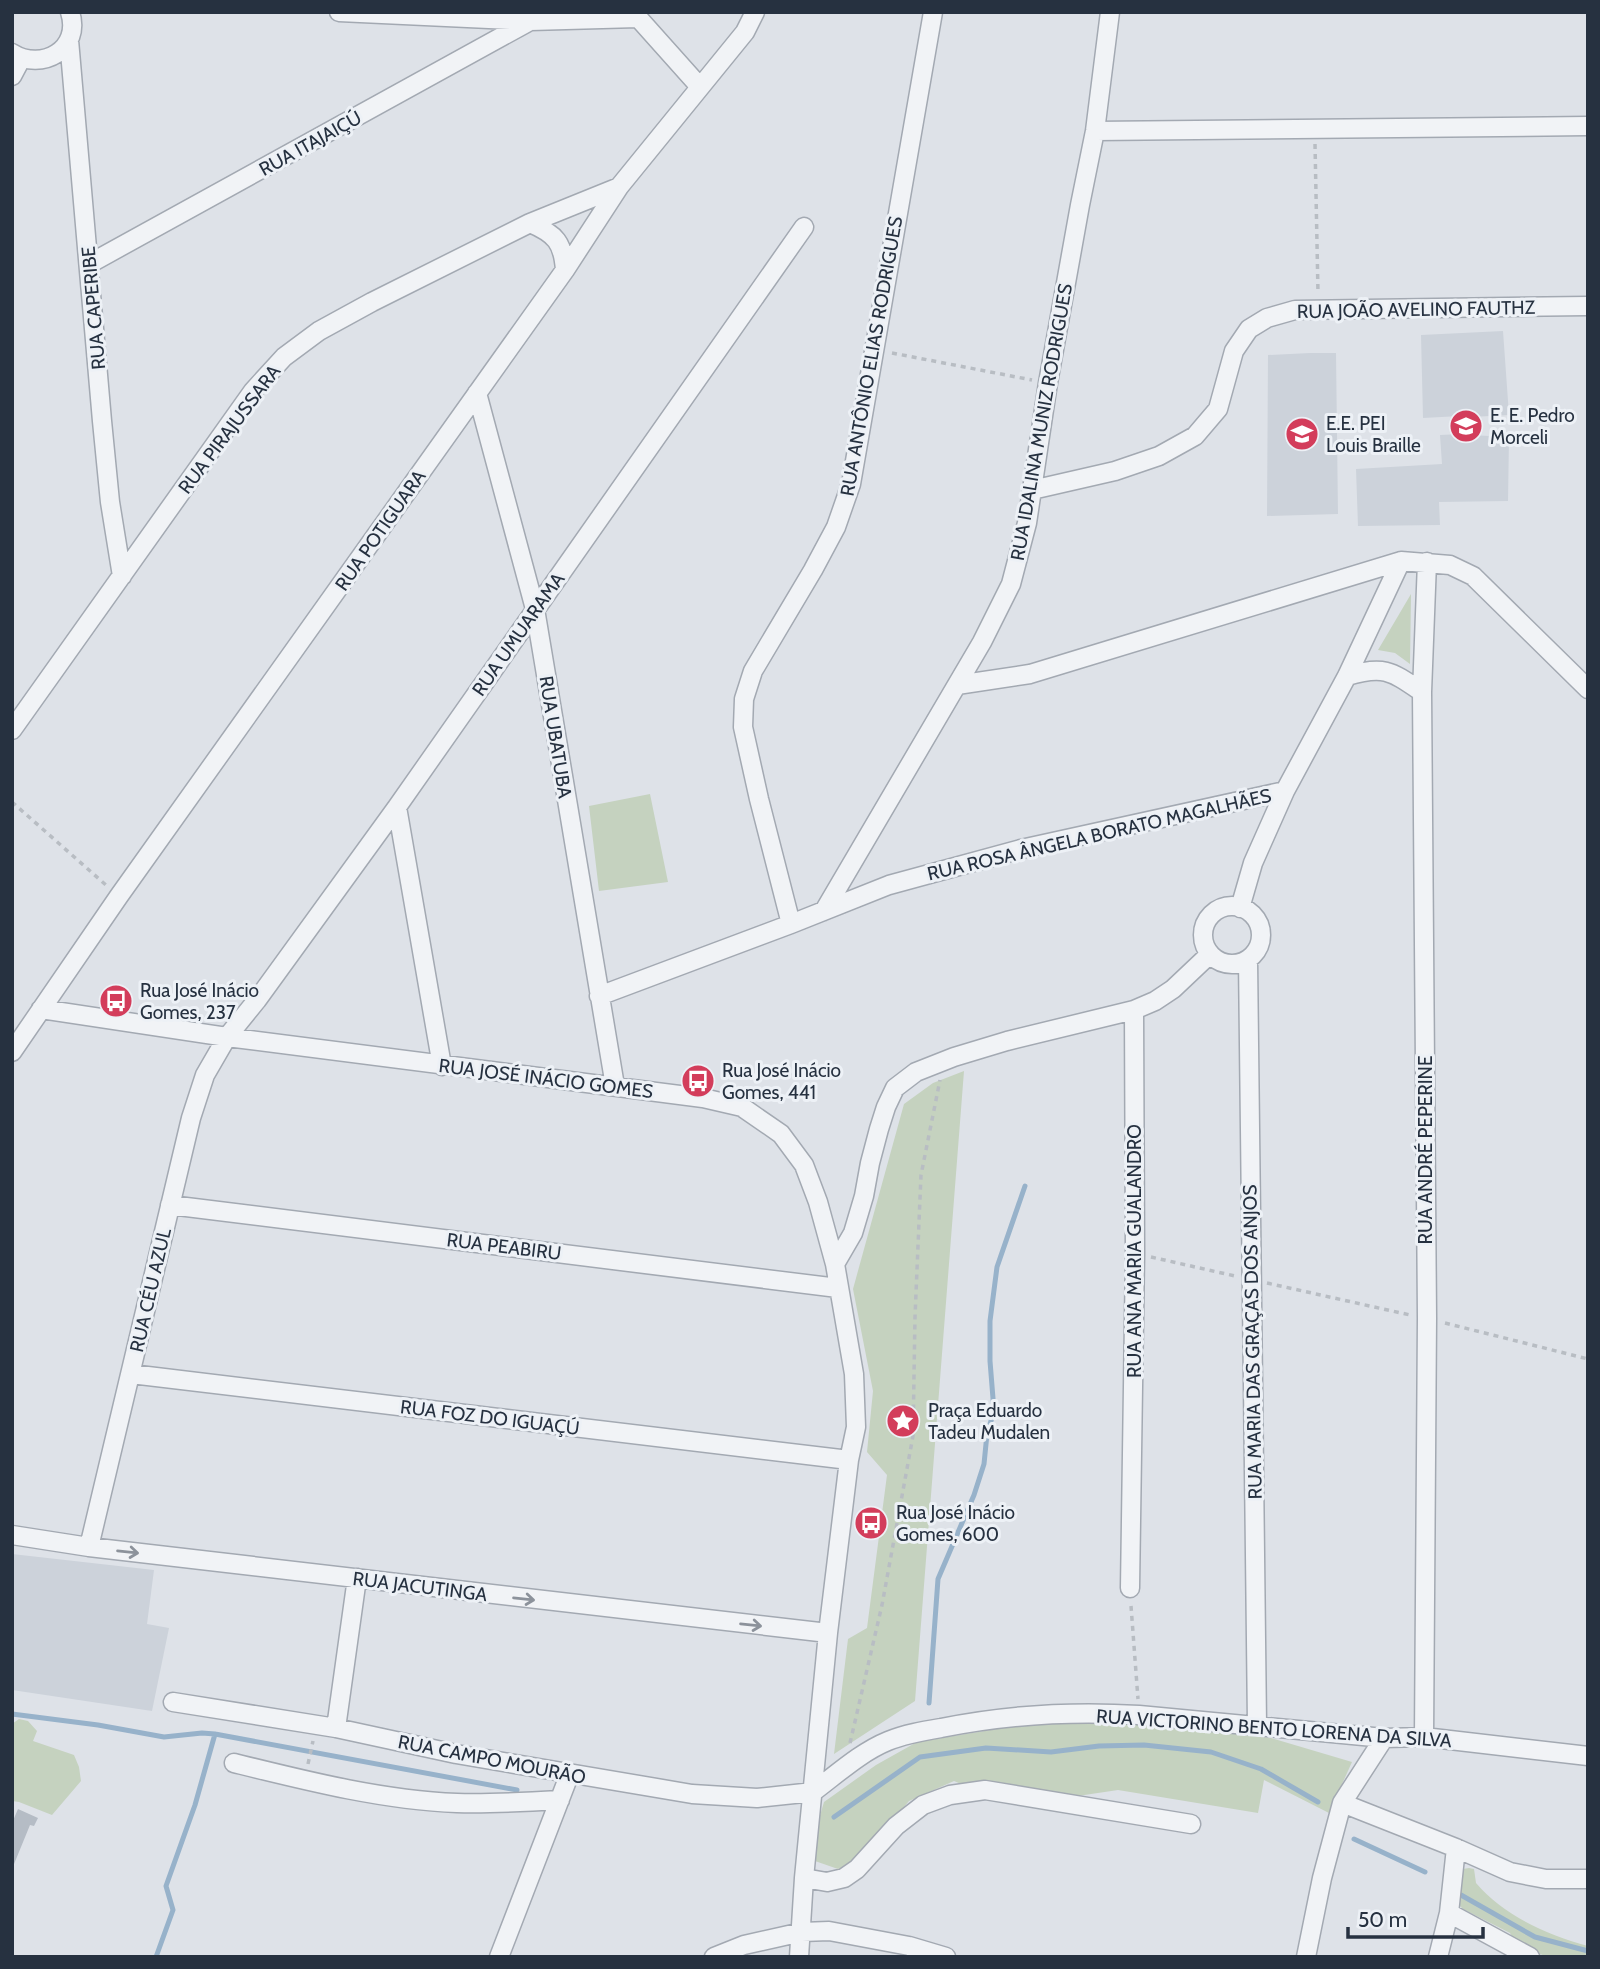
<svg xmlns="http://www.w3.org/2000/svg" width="1600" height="1969" viewBox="0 0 1600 1969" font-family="Cabin,sans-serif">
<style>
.built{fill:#ccd2da}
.green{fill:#c5d2bf}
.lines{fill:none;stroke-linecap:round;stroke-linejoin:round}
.stream{stroke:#97b2ca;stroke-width:5}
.building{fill:#b5bcc5}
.street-casing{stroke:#a3a9b2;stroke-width:21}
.path{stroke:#b8bdc3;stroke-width:3.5;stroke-dasharray:5 5;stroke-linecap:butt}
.street{stroke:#f1f3f6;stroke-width:18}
.oneway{stroke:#8c929b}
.labels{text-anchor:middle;stroke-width:6;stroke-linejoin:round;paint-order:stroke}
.street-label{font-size:19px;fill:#263140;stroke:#edf1f6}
.poi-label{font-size:19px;fill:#263140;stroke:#edf1f6;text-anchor:start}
</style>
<rect width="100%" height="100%" fill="#dee2e8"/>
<path class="built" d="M 1503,331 L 1509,415 L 1471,417 L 1470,435 L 1509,437 L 1508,501 L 1439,502 L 1440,525 L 1358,526 L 1356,469 L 1442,464 L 1440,435 L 1461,434 L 1460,416 L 1423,418 L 1421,335 Z
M 1310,353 L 1336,353 L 1338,514 L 1267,516 L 1268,355 Z
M 12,1554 L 154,1570 L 147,1624 L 169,1628 L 152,1711 L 12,1690 Z"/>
<path class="green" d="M 1411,594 L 1410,664 L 1395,653 L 1378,650 Z
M 650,794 L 668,882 L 599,891 L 589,806 Z
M 964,1071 L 915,1701 L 834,1754 L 848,1639 L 867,1628 L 887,1475 L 867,1452 L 873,1391 L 853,1289 L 904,1104 L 933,1083 Z
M 19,1719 L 28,1721 L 37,1731 L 33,1741 L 74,1755 L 79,1767 L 81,1781 L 52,1815 L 19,1802 L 12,1801 L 12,1724 Z
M 1033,1723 L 1155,1724 L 1271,1738 L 1352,1762 L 1329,1813 L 1264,1780 L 1258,1813 L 1118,1790 L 1071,1797 L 966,1786 L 954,1781 L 909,1801 L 858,1861 L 838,1869 L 815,1861 L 816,1829 L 824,1802 L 876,1765 L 917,1742 Z
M 1469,1868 L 1474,1869 L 1476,1883 C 1503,1915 1547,1935 1588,1946 L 1588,1957 C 1560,1957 1546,1961 1522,1945 C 1516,1941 1513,1939 1510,1933 L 1463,1909 L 1458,1904 L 1459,1873 L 1463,1869 Z"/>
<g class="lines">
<path class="stream" d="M 929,1703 L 938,1579 L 974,1495 L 984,1464 L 987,1434 L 994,1411 L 990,1361 L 990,1321 L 997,1267 L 1025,1186
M 12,1714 L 98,1725 L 164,1737 L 202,1733 L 215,1734 L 517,1790
M 834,1817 L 920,1757 L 986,1748 L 1051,1752 L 1099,1746 L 1144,1745 L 1211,1752 L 1261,1769 L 1318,1802
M 1354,1839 L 1425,1872
M 1461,1895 L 1535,1937 L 1588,1951
M 156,1957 L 173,1910 L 166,1886 L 195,1805 L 215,1734"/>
</g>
<path class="building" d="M 18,1809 L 38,1818 L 34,1826 L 30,1825 L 12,1869 L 12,1823 Z"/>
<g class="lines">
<defs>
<path id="street" d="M 339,12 L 530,21 L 638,18
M 633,12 L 700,87
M 69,40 L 102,421 L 110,502 L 122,576
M 12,53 C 42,72 82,49 70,12
M 12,76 L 21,59
M 1095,131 L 1588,126
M 530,223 C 556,234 563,243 565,270
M 89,264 L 530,21
M 477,393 L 535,609 L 615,1086
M 1032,490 L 1115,471 L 1159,456 L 1195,436 L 1218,409 L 1234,351 L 1249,329 L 1267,318 L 1295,310 L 1588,306
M 1347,676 C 1384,665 1391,671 1422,692
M 957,685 L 1030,674 L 1401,561 L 1450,565 L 1473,576 L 1588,689
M 12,730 L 253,391 L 284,357 L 319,331 L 372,302 L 530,223 L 619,187
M 397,807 L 442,1066
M1203 935a29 29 0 1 1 58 0a29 29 0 1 1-58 0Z
M 1240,908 L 1253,863 L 1285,791 L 1347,676 L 1401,561
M 824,911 L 982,642 L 1011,584 L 1027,523 L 1048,383 L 1080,205 L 1095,131 L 1110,12
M 791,924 L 759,799 L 743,727 L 744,699 L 753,671 L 813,570 L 836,527 L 851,484 L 933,12
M 1248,959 L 1257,1725
M 599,996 L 791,924 L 889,885 L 1021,849 L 1285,791
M 41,1009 L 227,1037 L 703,1098 L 742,1107 L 781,1134 L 804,1165 L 818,1202 L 835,1264 L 854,1374 L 856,1427 L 849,1460 L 828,1633 L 804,1878 L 799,1957
M 12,1052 L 119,896 L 565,270 L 619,187 L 745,32 L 755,12
M 170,1205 L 838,1288
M 835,1264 L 853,1233 L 864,1196 L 870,1163 L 879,1129 L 886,1107 L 895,1088 L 916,1072 L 954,1057 L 1007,1041 L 1134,1010 L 1155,1001 L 1173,989 L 1210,954
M 131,1374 L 849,1460
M 12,1535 L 89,1547 L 828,1633
M 89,1547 L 191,1118 L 205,1075 L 227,1037 L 257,1000 L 397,807 L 804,227
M 1130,1588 L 1135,1253 L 1134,1010
M 173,1702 L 336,1728 L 456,1754 L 692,1794 L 757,1798 L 813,1792
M 336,1728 L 357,1578
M 1424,1737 L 1427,1318 L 1422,692 L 1427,562
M 234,1763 C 307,1781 382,1800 457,1803 C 491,1804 526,1802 560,1800
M 813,1792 C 837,1774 861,1752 888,1741 C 905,1734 923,1731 941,1728 C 1005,1715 1073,1711 1139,1715 L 1384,1738 L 1424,1737 L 1588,1756
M 1342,1803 L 1456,1848 L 1510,1872 L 1546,1879 L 1588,1879
M 804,1878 L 827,1882 L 844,1878 L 857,1869 L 896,1826 L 923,1805 L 950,1795 L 985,1790 L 1191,1824
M 1449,1913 L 1530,1957
M 499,1957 L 570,1773
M 714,1957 L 744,1945 L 802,1932 L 829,1931 L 909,1946 L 946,1957
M 1306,1957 L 1322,1878 L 1342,1803 L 1384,1738
M 1438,1957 L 1449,1913 L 1456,1848"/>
</defs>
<use href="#street" class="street-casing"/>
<path class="path" d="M 1315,144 L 1318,293
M 892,353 L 1032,380
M 12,802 L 107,886
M 1151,1257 L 1235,1276
M 1267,1283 L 1410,1315
M 1445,1323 L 1588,1359
M 1131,1606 L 1138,1699
M 850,1743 L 882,1605 L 913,1436 L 915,1317 L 921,1175 L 940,1080
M 308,1764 L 313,1741"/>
<use href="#street" class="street"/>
</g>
<defs><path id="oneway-shaft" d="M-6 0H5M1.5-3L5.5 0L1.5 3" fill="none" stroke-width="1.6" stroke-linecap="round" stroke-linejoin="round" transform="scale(1.75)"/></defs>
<g class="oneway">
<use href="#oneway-shaft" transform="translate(128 1552) rotate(6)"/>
<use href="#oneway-shaft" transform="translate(524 1599) rotate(6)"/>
<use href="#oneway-shaft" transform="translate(751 1625) rotate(6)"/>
</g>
<defs>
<symbol id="school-disc" viewBox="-11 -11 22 22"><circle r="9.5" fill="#d33d5b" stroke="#edf1f6"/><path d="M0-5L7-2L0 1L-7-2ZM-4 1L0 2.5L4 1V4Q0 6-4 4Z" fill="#fff"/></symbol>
<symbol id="bus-disc" viewBox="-11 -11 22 22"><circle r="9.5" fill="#d33d5b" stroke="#edf1f6"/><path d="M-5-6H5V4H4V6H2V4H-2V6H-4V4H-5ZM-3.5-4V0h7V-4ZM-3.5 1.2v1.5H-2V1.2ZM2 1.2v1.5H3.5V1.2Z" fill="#fff"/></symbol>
<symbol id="sight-disc" viewBox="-11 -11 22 22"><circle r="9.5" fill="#d33d5b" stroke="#edf1f6"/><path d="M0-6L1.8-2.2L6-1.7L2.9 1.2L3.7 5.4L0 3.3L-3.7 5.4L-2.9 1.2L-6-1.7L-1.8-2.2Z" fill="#fff"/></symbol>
</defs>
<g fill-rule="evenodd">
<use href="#school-disc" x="1447" y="407" width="38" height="38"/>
<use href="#school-disc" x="1283" y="415" width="38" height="38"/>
<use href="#bus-disc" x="97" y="982" width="38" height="38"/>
<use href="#bus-disc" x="679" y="1062" width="38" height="38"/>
<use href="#sight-disc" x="884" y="1402" width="38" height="38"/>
<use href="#bus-disc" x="852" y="1504" width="38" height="38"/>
</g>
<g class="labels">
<g class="street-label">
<text transform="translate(310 143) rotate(-29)" y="7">RUA ITAJAIÇÚ</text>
<text transform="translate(93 308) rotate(-95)" y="7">RUA CAPERIBE</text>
<text transform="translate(1416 309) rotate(-1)" y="7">RUA JOÃO AVELINO FAUTHZ</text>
<text transform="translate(871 356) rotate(-80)" y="7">RUA ANTÔNIO ELIAS RODRIGUES</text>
<text transform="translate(1041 422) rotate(-80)" y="7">RUA IDALINA MUNIZ RODRIGUES</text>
<text transform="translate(229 429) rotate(-53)" y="7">RUA PIRAJUSSARA</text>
<text transform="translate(380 530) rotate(-55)" y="7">RUA POTIGUARA</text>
<text transform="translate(518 634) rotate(-55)" y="7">RUA UMUARAMA</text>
<text transform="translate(556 737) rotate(81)" y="7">RUA UBATUBA</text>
<text transform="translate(1099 834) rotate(-13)" y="7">RUA ROSA ÂNGELA BORATO MAGALHÃES</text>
<text transform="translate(546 1078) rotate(7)" y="7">RUA JOSÉ INÁCIO GOMES</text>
<text transform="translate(1425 1150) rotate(-90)" y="7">RUA ANDRÉ PEPERINE</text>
<text transform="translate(504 1246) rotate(7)" y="7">RUA PEABIRU</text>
<text transform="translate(1134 1251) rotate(-90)" y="7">RUA ANA MARIA GUALANDRO</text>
<text transform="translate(150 1290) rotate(-77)" y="7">RUA CÉU AZUL</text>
<text transform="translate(1252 1342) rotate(-91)" y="7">RUA MARIA DAS GRAÇAS DOS ANJOS</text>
<text transform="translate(490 1417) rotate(7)" y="7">RUA FOZ DO IGUAÇÚ</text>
<text transform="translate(420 1586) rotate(7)" y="7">RUA JACUTINGA</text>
<text transform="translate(1274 1728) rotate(4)" y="7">RUA VICTORINO BENTO LORENA DA SILVA</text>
<text transform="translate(492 1759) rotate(11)" y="7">RUA CAMPO MOURÃO</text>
</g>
<g class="poi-label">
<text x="1490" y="422">E. E. Pedro<tspan x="1490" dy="22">Morceli</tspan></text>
<text x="1326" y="430">E.E. PEI<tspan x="1326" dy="22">Louis Braille</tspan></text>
<text x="140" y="997">Rua José Inácio<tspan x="140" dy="22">Gomes, 237</tspan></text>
<text x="722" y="1077">Rua José Inácio<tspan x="722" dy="22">Gomes, 441</tspan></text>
<text x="928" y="1417">Praça Eduardo<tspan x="928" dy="22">Tadeu Mudalen</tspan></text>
<text x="896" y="1519">Rua José Inácio<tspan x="896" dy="22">Gomes, 600</tspan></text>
</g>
</g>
<rect width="1600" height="1969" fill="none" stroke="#263140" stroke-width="28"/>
<path d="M1348 1927v10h135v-10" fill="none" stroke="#263140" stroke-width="3.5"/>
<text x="1358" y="1927" font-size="21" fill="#263140" stroke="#edf1f6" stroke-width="5" paint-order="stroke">50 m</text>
</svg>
